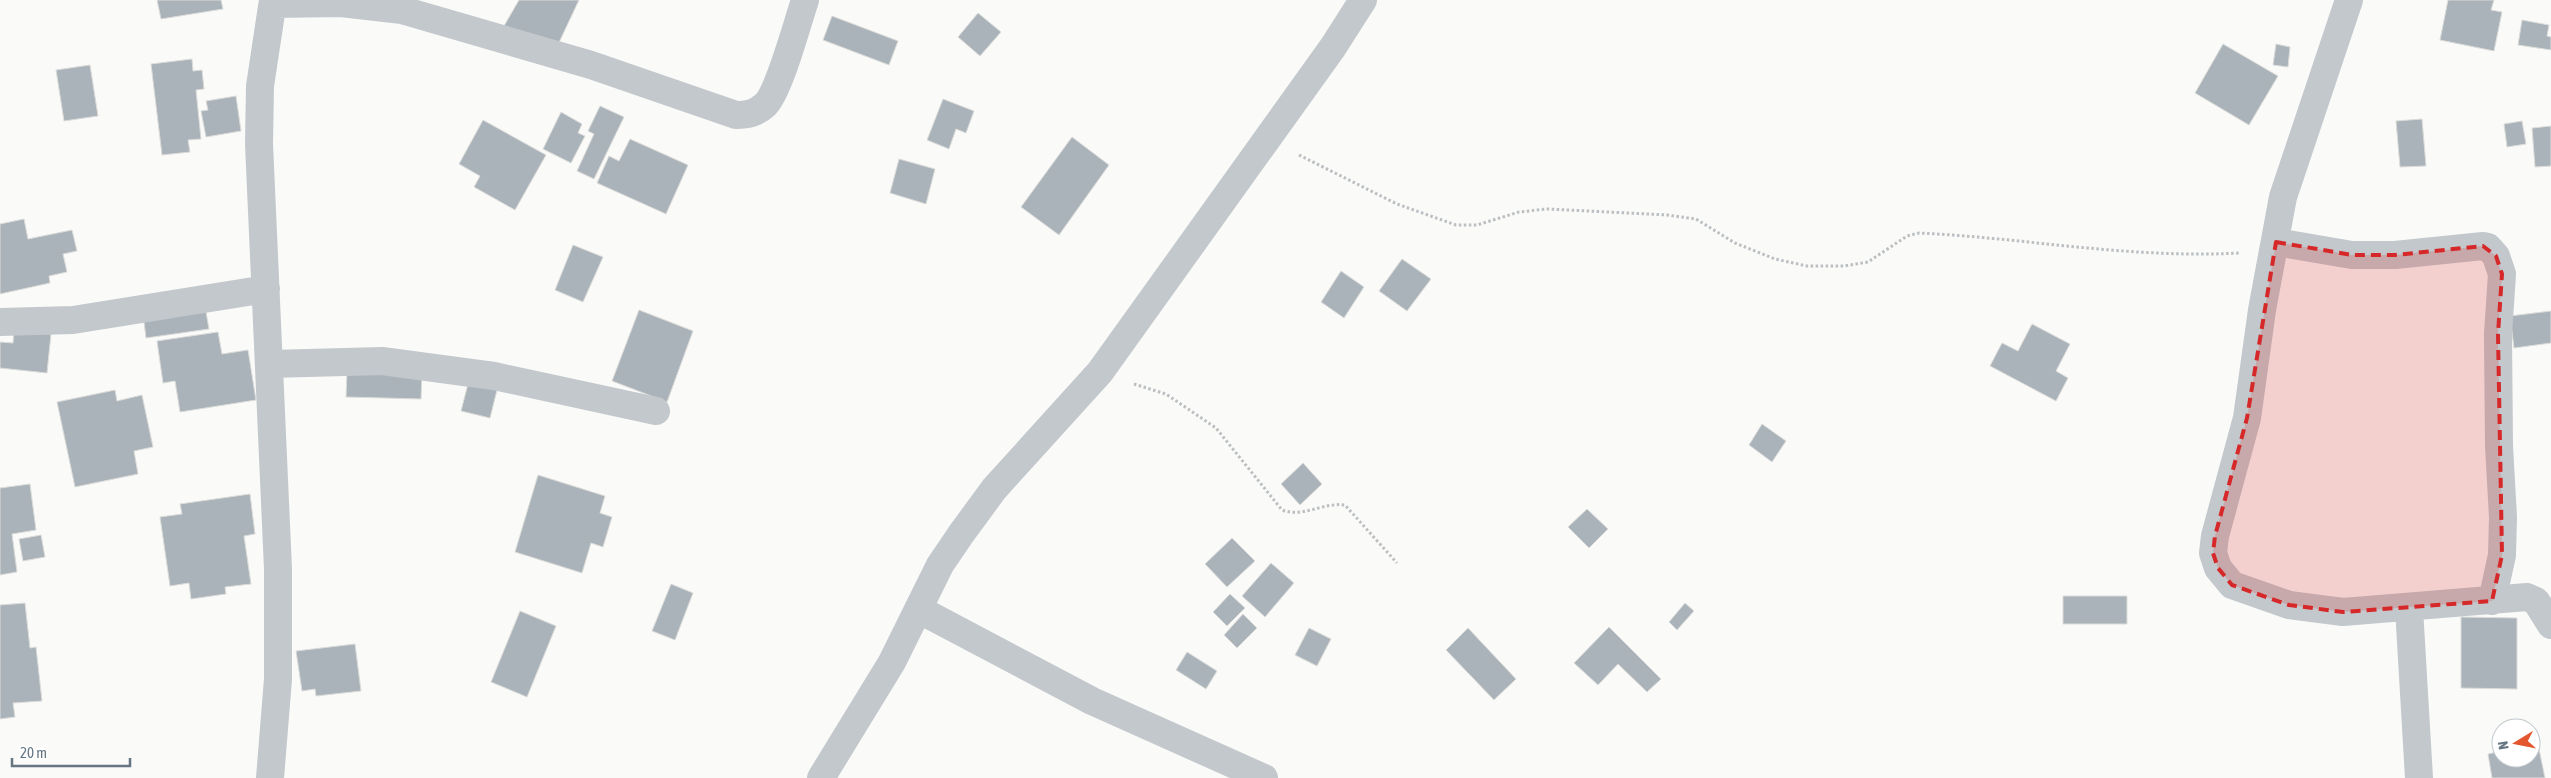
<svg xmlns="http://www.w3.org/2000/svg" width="2551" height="778" viewBox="0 0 2551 778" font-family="'Asap Condensed',sans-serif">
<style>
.building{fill:#aab3b9;stroke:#dcdcda}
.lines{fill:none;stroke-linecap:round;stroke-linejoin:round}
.path{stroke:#bbbfc2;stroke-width:3;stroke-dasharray:2.5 2.5;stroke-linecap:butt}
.minor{stroke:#c3c8cc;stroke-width:28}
.marked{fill:#d62828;fill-opacity:0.2;stroke:#d62828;stroke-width:4;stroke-dasharray:10 6;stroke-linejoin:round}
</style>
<rect width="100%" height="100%" fill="#fafaf8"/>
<path class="building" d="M 157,0 L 221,0 L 223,9 L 161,19 Z
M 519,0 L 579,0 L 555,51 L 504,26 Z
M 2448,0 L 2494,0 L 2491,10 L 2502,12 L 2494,51 L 2440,40 Z
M 978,13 L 1001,32 L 980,56 L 958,37 Z
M 832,16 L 898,41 L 889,65 L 823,40 Z
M 2522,20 L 2549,25 L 2547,36 L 2551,37 L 2551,50 L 2518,45 Z
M 2223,44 L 2278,76 L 2249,125 L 2195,93 Z
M 2276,44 L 2290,47 L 2288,67 L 2273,65 Z
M 192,59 L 193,71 L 202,70 L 204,89 L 196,90 L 201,139 L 188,140 L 190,152 L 162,155 L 151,64 Z
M 90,65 L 98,116 L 64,121 L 56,70 Z
M 236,96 L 241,131 L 206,137 L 201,111 L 208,110 L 206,101 Z
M 943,99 L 974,111 L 966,133 L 956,129 L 949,149 L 927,140 Z
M 600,106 L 624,117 L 594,179 L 577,171 L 594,134 L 588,131 Z
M 561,112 L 582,124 L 578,133 L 585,136 L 571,163 L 543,149 Z
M 2422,119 L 2426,166 L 2400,167 L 2396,121 Z
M 483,120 L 546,155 L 515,210 L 474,187 L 480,176 L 459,164 Z
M 2522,121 L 2526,144 L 2507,147 L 2504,124 Z
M 2551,126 L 2551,166 L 2535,167 L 2532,128 Z
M 1072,137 L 1109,165 L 1059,235 L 1021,207 Z
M 630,139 L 688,165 L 666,214 L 597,183 L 609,156 L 619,161 Z
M 899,159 L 935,169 L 926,204 L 890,193 Z
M 24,219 L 28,239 L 72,230 L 77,251 L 63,254 L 67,272 L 49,276 L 50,283 L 0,294 L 0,224 Z
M 573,245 L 603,257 L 583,302 L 555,290 Z
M 1402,259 L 1431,279 L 1407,311 L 1379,291 Z
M 1341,271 L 1364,287 L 1344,318 L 1321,302 Z
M 205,306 L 209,329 L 146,338 L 143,314 Z
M 639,310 L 693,331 L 667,402 L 612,381 Z
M 2551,311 L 2551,343 L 2514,348 L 2510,316 Z
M 2032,324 L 2070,344 L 2056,371 L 2068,378 L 2056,401 L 1990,366 L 2002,343 L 2018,351 Z
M 14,330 L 51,334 L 47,373 L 0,368 L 0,342 L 13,343 Z
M 218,332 L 222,354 L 248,350 L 256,400 L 180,412 L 175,381 L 163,383 L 157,341 Z
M 347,372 L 422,374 L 421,399 L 346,397 Z
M 468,384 L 497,390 L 490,418 L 461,411 Z
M 115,390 L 117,401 L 142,395 L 153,447 L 134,451 L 138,474 L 75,487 L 57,402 Z
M 1762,424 L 1786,441 L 1772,462 L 1749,445 Z
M 1303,463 L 1322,484 L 1300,505 L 1281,484 Z
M 538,475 L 605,496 L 600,513 L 612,517 L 603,547 L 591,543 L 582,573 L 515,552 Z
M 30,484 L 36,530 L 12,534 L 17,572 L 0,575 L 0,488 Z
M 250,494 L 255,534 L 244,536 L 251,584 L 225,587 L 226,594 L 191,599 L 189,583 L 170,586 L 160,517 L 182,514 L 180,504 Z
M 1587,509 L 1608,529 L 1589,548 L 1568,527 Z
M 41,535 L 45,557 L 23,561 L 19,539 Z
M 1232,538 L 1255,561 L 1227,587 L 1205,564 Z
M 1271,563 L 1294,583 L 1265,617 L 1242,596 Z
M 671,584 L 693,593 L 675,640 L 652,631 Z
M 1230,594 L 1245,608 L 1227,626 L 1213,612 Z
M 2063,596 L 2127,596 L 2127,624 L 2063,624 Z
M 25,603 L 30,648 L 36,647 L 42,701 L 13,703 L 15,717 L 0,719 L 0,605 Z
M 1685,603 L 1694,611 L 1677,630 L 1669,622 Z
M 520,611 L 556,626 L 527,697 L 491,682 Z
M 1243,614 L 1257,628 L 1237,648 L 1224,635 Z
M 2461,617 L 2517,618 L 2517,689 L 2461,688 Z
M 1609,627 L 1661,679 L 1647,692 L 1618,664 L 1598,685 L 1574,663 Z
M 1309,628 L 1331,639 L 1317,666 L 1295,655 Z
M 1468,628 L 1516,679 L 1494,700 L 1446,650 Z
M 355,644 L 361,691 L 316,696 L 315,689 L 302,691 L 296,651 Z
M 1187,652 L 1217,671 L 1206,689 L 1176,670 Z
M 2538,744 L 2545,778 L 2492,778 L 2488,754 L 2501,751 L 2501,758 L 2531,758 L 2531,746 Z"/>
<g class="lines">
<path class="path" d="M 1299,155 L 1397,204 L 1456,225 L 1477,225 L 1519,212 L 1547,209 L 1667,215 L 1696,219 L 1735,243 L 1775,259 L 1807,266 L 1844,266 L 1868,262 L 1907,236 L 1919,233 C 2026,238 2131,259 2239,253
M 1134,384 L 1166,394 L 1216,428 L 1282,510 C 1303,518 1323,502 1345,505 L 1397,563"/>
<path class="minor" d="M 2349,0 L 2283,197 L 2262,310 L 2247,418 L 2215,536 L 2213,553 L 2218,568 L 2232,585 L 2289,605 L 2343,612 L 2527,597 L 2536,601 L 2551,625
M 273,4 L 341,3 L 402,10 L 591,65 L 736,115 C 748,115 756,113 765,105 C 779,92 798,21 805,0
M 2276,242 L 2352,255 L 2395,255 L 2483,246 L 2488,247 L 2496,256 L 2502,274 L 2498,334 L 2499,446 L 2503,517 L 2502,555 L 2492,601
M 0,322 L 73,320 L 266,289
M 270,364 L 382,361 L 494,376 L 656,411
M 2409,608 L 2419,778
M 918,609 L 1092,701 L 1264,778
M 270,778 L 278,679 L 278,569 L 259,144 L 260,86 L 273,0
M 821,778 L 892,662 L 940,565 L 961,534 L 994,489 L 1100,372 L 1333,47 L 1363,0"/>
</g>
<path class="marked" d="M 2276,242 L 2352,255 L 2395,255 L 2483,246 L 2496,256 L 2502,274 L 2498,334 L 2502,555 L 2492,601 L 2343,612 L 2289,605 L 2232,585 L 2218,568 L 2213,553 L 2215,536 L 2247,418 Z"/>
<g transform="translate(2516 743) rotate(260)"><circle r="24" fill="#ffffff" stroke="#c1c8cd"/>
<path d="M0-4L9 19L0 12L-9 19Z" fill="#e4572e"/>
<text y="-8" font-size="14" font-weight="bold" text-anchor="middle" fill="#657683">N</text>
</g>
<path d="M12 758v8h118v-8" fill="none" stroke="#657683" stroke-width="2.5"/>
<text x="20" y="758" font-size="15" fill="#657683" stroke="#ffffff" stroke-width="4" paint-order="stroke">20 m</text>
</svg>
